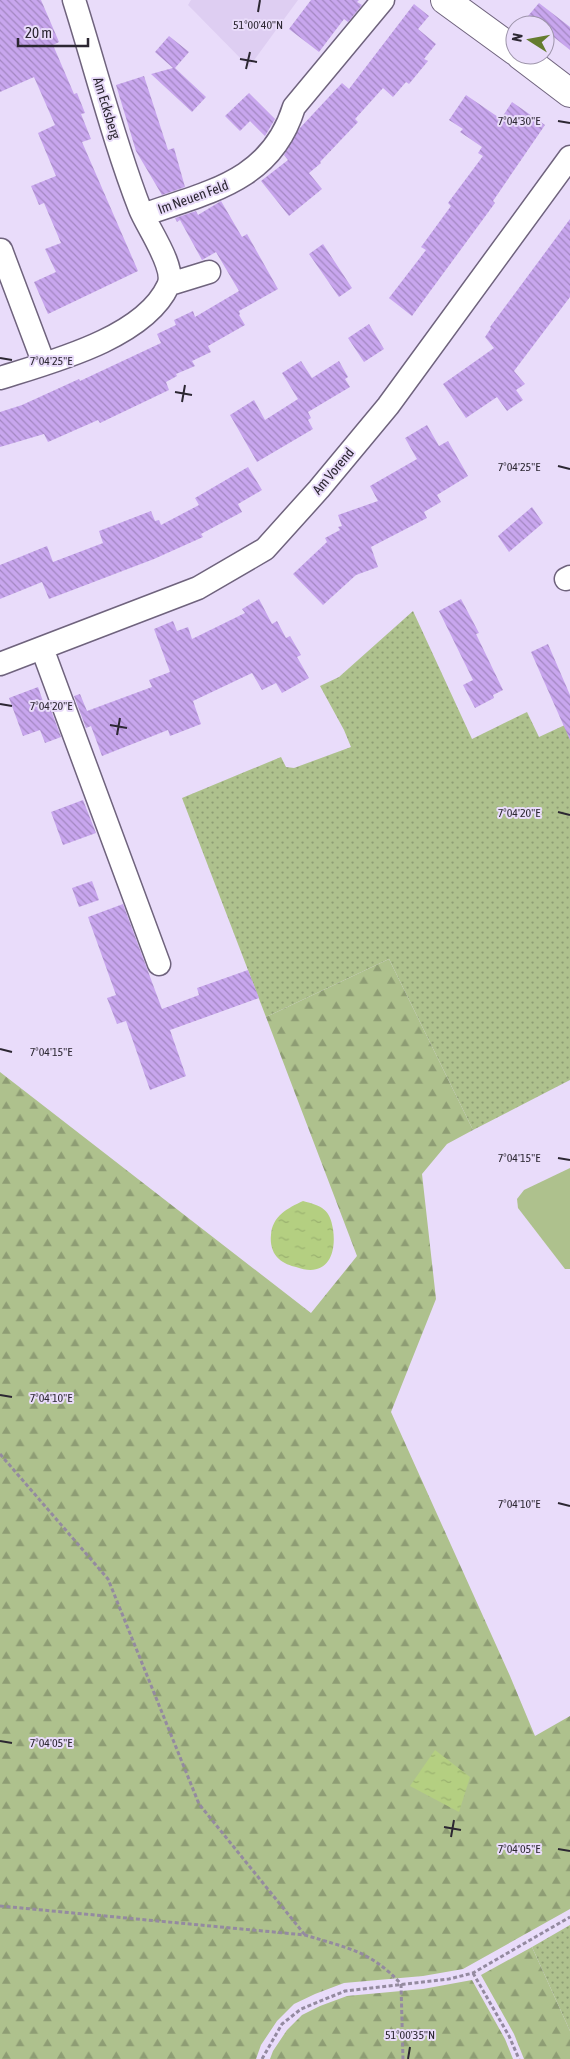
<svg xmlns="http://www.w3.org/2000/svg" width="570" height="2059" viewBox="0 0 570 2059" font-family="'Asap Condensed',sans-serif">
<style>
.built{fill:#decef2}
.grass{fill:url(#grass-dots)}
.forest{fill:url(#forest-firs)}
.pitch{fill:#aec18d}
.water{fill:url(#water-ripples)}
.building{fill:url(#building-back-hatch)}
.lines{fill:none;stroke-linecap:round;stroke-linejoin:round}
.minor-casing{stroke:#6f637d;stroke-width:25}
.major-casing{stroke:#6f637d;stroke-width:30}
.path{stroke:#948aa0;stroke-width:3;stroke-dasharray:4 2.5;stroke-linecap:butt}
.minor{stroke:#fff;stroke-width:22}
.major{stroke:#fff;stroke-width:28}
.ticks{fill:none;stroke:#2c2732;stroke-width:2}
.labels{text-anchor:middle;stroke-width:4;stroke-linejoin:round;paint-order:stroke}
.street-label{font-size:14px;fill:#2c2732;stroke:#e9dcfa}
.ticks-label{font-size:12px;text-anchor:middle;fill:#2c2732;stroke:#e9dcfa;stroke-width:4;stroke-linejoin:round;paint-order:stroke}
</style>
<defs>
<pattern id="grass-dots" width="8" height="8" patternUnits="userSpaceOnUse" patternTransform="scale(1.25)"><rect width="8" height="8" fill="#aec18d"/><path d="M2 2h.1M6 6h.1" fill="none" stroke="#8e9d74" stroke-width="1.8" stroke-linecap="round"/></pattern>
<pattern id="forest-firs" width="22" height="20" patternUnits="userSpaceOnUse" patternTransform="scale(1.25)"><rect width="22" height="20" fill="#aec18d"/><path d="M5 1l3.5 6h-7zM16 11l3.5 6h-7z" fill="#8e9d74"/></pattern>
<pattern id="water-ripples" width="26" height="14" patternUnits="userSpaceOnUse" patternTransform="scale(1.25)"><rect width="26" height="14" fill="#b4cf81"/><path d="M2 4q2-2 4 0t4 0M15 11q2-2 4 0t4 0" fill="none" stroke="#9bb270"/></pattern>
<pattern id="building-back-hatch" width="6" height="6" patternUnits="userSpaceOnUse" patternTransform="scale(1.25)"><rect width="6" height="6" fill="#c8a6ee"/><path d="M-1 5l2 2M0 0l6 6M5-1l2 2" fill="none" stroke="#a387c1"/></pattern>
</defs>
<rect width="100%" height="100%" fill="#e9dcfa"/>
<path class="built" d="M 191,0 L 298,0 L 249,67 L 188,5 Z"/>
<path class="grass" d="M 413,611 L 472,739 L 527,712 L 539,737 L 567,724 L 570,731 L 570,1080 L 473,1130 L 389,959 L 266,1017 L 182,798 L 281,757 L 286,767 L 294,768 L 351,747 L 344,730 L 320,686 L 339,677 Z
M 570,1925 L 570,2031 L 532,1947 Z"/>
<path class="forest" d="M 389,959 L 473,1130 L 447,1144 L 422,1174 L 436,1299 L 391,1412 L 510,1676 L 535,1736 L 570,1716 L 570,1909 L 463,1969 L 423,1976 L 344,1983 L 315,1994 L 294,2004 L 277,2021 L 261,2045 L 256,2059 L 0,2059 L 0,1072 L 311,1313 L 357,1256 L 266,1017 Z
M 532,1947 L 570,2031 L 570,2059 L 524,2059 L 514,2034 L 481,1975 Z
M 472,1980 L 505,2039 L 513,2059 L 270,2059 L 273,2051 L 287,2030 L 302,2015 L 320,2006 L 347,1996 L 423,1989 Z"/>
<path class="pitch" d="M 570,1168 L 570,1269 L 565,1269 L 518,1208 L 517,1199 L 524,1190 Z"/>
<path class="water" d="M 303,1201 C 322,1206 330,1209 333,1229 C 337,1256 326,1278 296,1267 C 291,1266 283,1263 279,1259 C 272,1253 270,1243 271,1235 C 272,1216 288,1208 303,1201 Z
M 435,1750 L 470,1777 L 459,1812 L 410,1786 Z"/>
<path class="building" d="M 0,0 L 41,0 L 59,42 L 53,45 L 74,94 L 77,93 L 85,113 L 81,114 L 91,139 L 82,142 L 138,271 L 48,314 L 34,282 L 56,272 L 45,249 L 61,243 L 44,203 L 39,205 L 31,186 L 56,176 L 38,133 L 55,125 L 34,77 L 0,92 Z
M 311,0 L 359,0 L 357,2 L 362,5 L 348,22 L 344,19 L 319,52 L 289,29 Z
M 539,3 L 570,27 L 570,50 L 545,30 L 545,25 L 539,25 L 528,16 Z
M 414,4 L 429,16 L 418,29 L 436,44 L 424,59 L 428,61 L 409,84 L 406,82 L 393,97 L 383,88 L 355,119 L 358,122 L 320,162 L 321,163 L 309,173 L 322,189 L 289,216 L 261,181 L 288,160 L 284,155 L 299,129 L 342,83 L 349,89 Z
M 169,36 L 189,52 L 175,68 L 206,97 L 192,112 L 151,74 L 173,68 L 155,52 Z
M 144,76 L 168,150 L 174,148 L 185,187 L 162,195 L 136,151 L 116,85 Z
M 249,93 L 275,119 L 265,136 L 250,121 L 240,131 L 225,116 Z
M 466,95 L 501,119 L 512,102 L 545,125 L 493,201 L 495,203 L 412,316 L 389,298 L 426,250 L 421,247 L 451,206 L 448,203 L 483,156 L 478,153 L 482,147 L 460,132 L 463,129 L 449,120 Z
M 221,201 L 242,237 L 247,234 L 278,289 L 239,311 L 240,314 L 239,315 L 245,325 L 208,346 L 211,352 L 192,361 L 195,366 L 176,374 L 177,376 L 166,382 L 169,390 L 100,423 L 98,420 L 48,442 L 44,434 L 0,447 L 0,412 L 22,405 L 79,379 L 80,381 L 161,343 L 157,334 L 176,325 L 174,320 L 193,311 L 195,317 L 239,291 L 216,252 L 202,260 L 180,220 L 177,222 L 175,218 L 196,211 L 198,215 Z
M 570,219 L 570,297 L 514,371 L 525,384 L 516,390 L 523,400 L 507,411 L 497,397 L 466,418 L 443,384 L 494,348 L 485,337 L 491,328 L 490,327 Z
M 323,244 L 352,288 L 339,297 L 309,254 Z
M 369,324 L 384,349 L 364,362 L 348,338 Z
M 301,361 L 312,378 L 339,361 L 348,377 L 345,379 L 350,387 L 308,412 L 311,418 L 308,420 L 313,429 L 257,462 L 230,415 L 254,400 L 265,420 L 298,399 L 282,373 Z
M 427,425 L 439,446 L 448,441 L 468,476 L 437,495 L 441,502 L 424,512 L 427,518 L 371,547 L 378,567 L 356,575 L 323,605 L 293,574 L 327,542 L 325,538 L 340,530 L 338,527 L 342,526 L 338,515 L 378,501 L 370,486 L 417,459 L 405,438 Z
M 248,467 L 262,490 L 238,504 L 242,512 L 201,534 L 203,537 L 154,559 L 49,599 L 42,582 L 0,599 L 0,565 L 47,546 L 53,562 L 103,543 L 99,531 L 151,511 L 155,521 L 159,520 L 161,525 L 199,505 L 195,498 Z
M 532,507 L 543,523 L 509,552 L 498,536 Z
M 259,599 L 272,624 L 277,621 L 286,638 L 290,636 L 301,655 L 297,657 L 309,678 L 282,693 L 276,683 L 262,690 L 252,673 L 193,701 L 201,724 L 170,736 L 168,730 L 102,756 L 91,726 L 86,728 L 74,696 L 80,694 L 87,711 L 152,687 L 149,680 L 170,672 L 154,629 L 173,621 L 177,631 L 188,627 L 192,639 L 245,613 L 242,609 Z
M 461,599 L 479,633 L 476,634 L 503,690 L 493,695 L 494,698 L 475,708 L 463,685 L 473,680 L 439,611 Z
M 548,644 L 570,695 L 570,740 L 531,652 Z
M 38,687 L 45,707 L 49,705 L 61,737 L 45,743 L 40,730 L 23,736 L 9,698 Z
M 83,800 L 96,833 L 63,845 L 51,812 Z
M 92,881 L 99,900 L 79,907 L 72,888 Z
M 123,904 L 162,1009 L 199,995 L 197,988 L 248,970 L 259,998 L 170,1030 L 186,1076 L 150,1090 L 126,1021 L 117,1024 L 107,998 L 116,995 L 88,917 Z"/>
<g class="lines">
<defs>
<path id="minor" d="M 143,215 C 207,192 271,182 294,107 L 383,0
M 1,250 L 44,364
M 170,284 L 209,272
M 0,378 C 51,362 144,338 168,286 C 177,268 147,227 140,209 C 114,142 96,70 74,0
M 566,579 L 570,577
M 42,648 L 159,964
M 0,664 L 198,588 L 265,549 L 319,489 L 388,406 L 570,157"/>
<path id="major" d="M 445,0 L 515,51
M 520,55 L 570,93"/>
</defs>
<use href="#minor" class="minor-casing"/>
<use href="#major" class="major-casing"/>
<path class="path" d="M 0,1454 L 108,1579 L 199,1804 L 305,1935
M 0,1906 L 305,1935 C 347,1948 371,1951 401,1984 L 403,2059
M 473,1973 L 509,2036 L 519,2059
M 262,2059 L 282,2024 L 301,2009 L 345,1991 L 449,1979 L 473,1973 L 570,1917"/>
<use href="#minor" class="minor"/>
<use href="#major" class="major"/>
</g>
<path class="ticks" d="M 258,12 L 260,0M 240,59 L 257,62M 246,69 L 250,52M 558,121 L 570,123M 0,358 L 12,360M 175,392 L 192,395M 182,402 L 185,385M 558,466 L 570,469M 0,704 L 12,706M 110,725 L 127,728M 117,735 L 120,718M 558,812 L 570,815M 0,1049 L 12,1052M 558,1158 L 570,1160M 0,1395 L 12,1397M 558,1503 L 570,1506M 0,1741 L 12,1743M 444,1827 L 461,1830M 451,1837 L 454,1820M 558,1849 L 570,1851M 408,2059 L 410,2047"/>
<g class="labels">
<g class="street-label">
<text transform="translate(107 108) rotate(73)" y="5">Am Ecksberg</text>
<text transform="translate(193 197) rotate(-20)" y="5">Im Neuen Feld</text>
<text transform="translate(333 471) rotate(-50)" y="5">Am Vorend</text>
</g>
</g>
<g class="ticks-label">
<text x="258" y="29">51°00'40"N</text>
<text x="519" y="125">7°04'30"E</text>
<text x="51" y="365">7°04'25"E</text>
<text x="519" y="471">7°04'25"E</text>
<text x="51" y="710">7°04'20"E</text>
<text x="519" y="817">7°04'20"E</text>
<text x="51" y="1056">7°04'15"E</text>
<text x="519" y="1162">7°04'15"E</text>
<text x="51" y="1402">7°04'10"E</text>
<text x="519" y="1508">7°04'10"E</text>
<text x="51" y="1747">7°04'05"E</text>
<text x="519" y="1853">7°04'05"E</text>
<text x="410" y="2039">51°00'35"N</text>
</g>
<g transform="translate(530 40) rotate(281)"><circle r="24" fill="#e9dcfa" stroke="#9d94aa"/>
<path d="M0-4L9 19L0 12L-9 19Z" fill="#657c2f"/>
<text y="-8" font-size="14" font-weight="bold" text-anchor="middle" fill="#2c2732">N</text>
</g>
<path d="M18 38v8h70v-8" fill="none" stroke="#2c2732" stroke-width="2.5"/>
<text x="25" y="38" font-size="15" fill="#2c2732" stroke="#e9dcfa" stroke-width="4" paint-order="stroke">20 m</text>
</svg>
